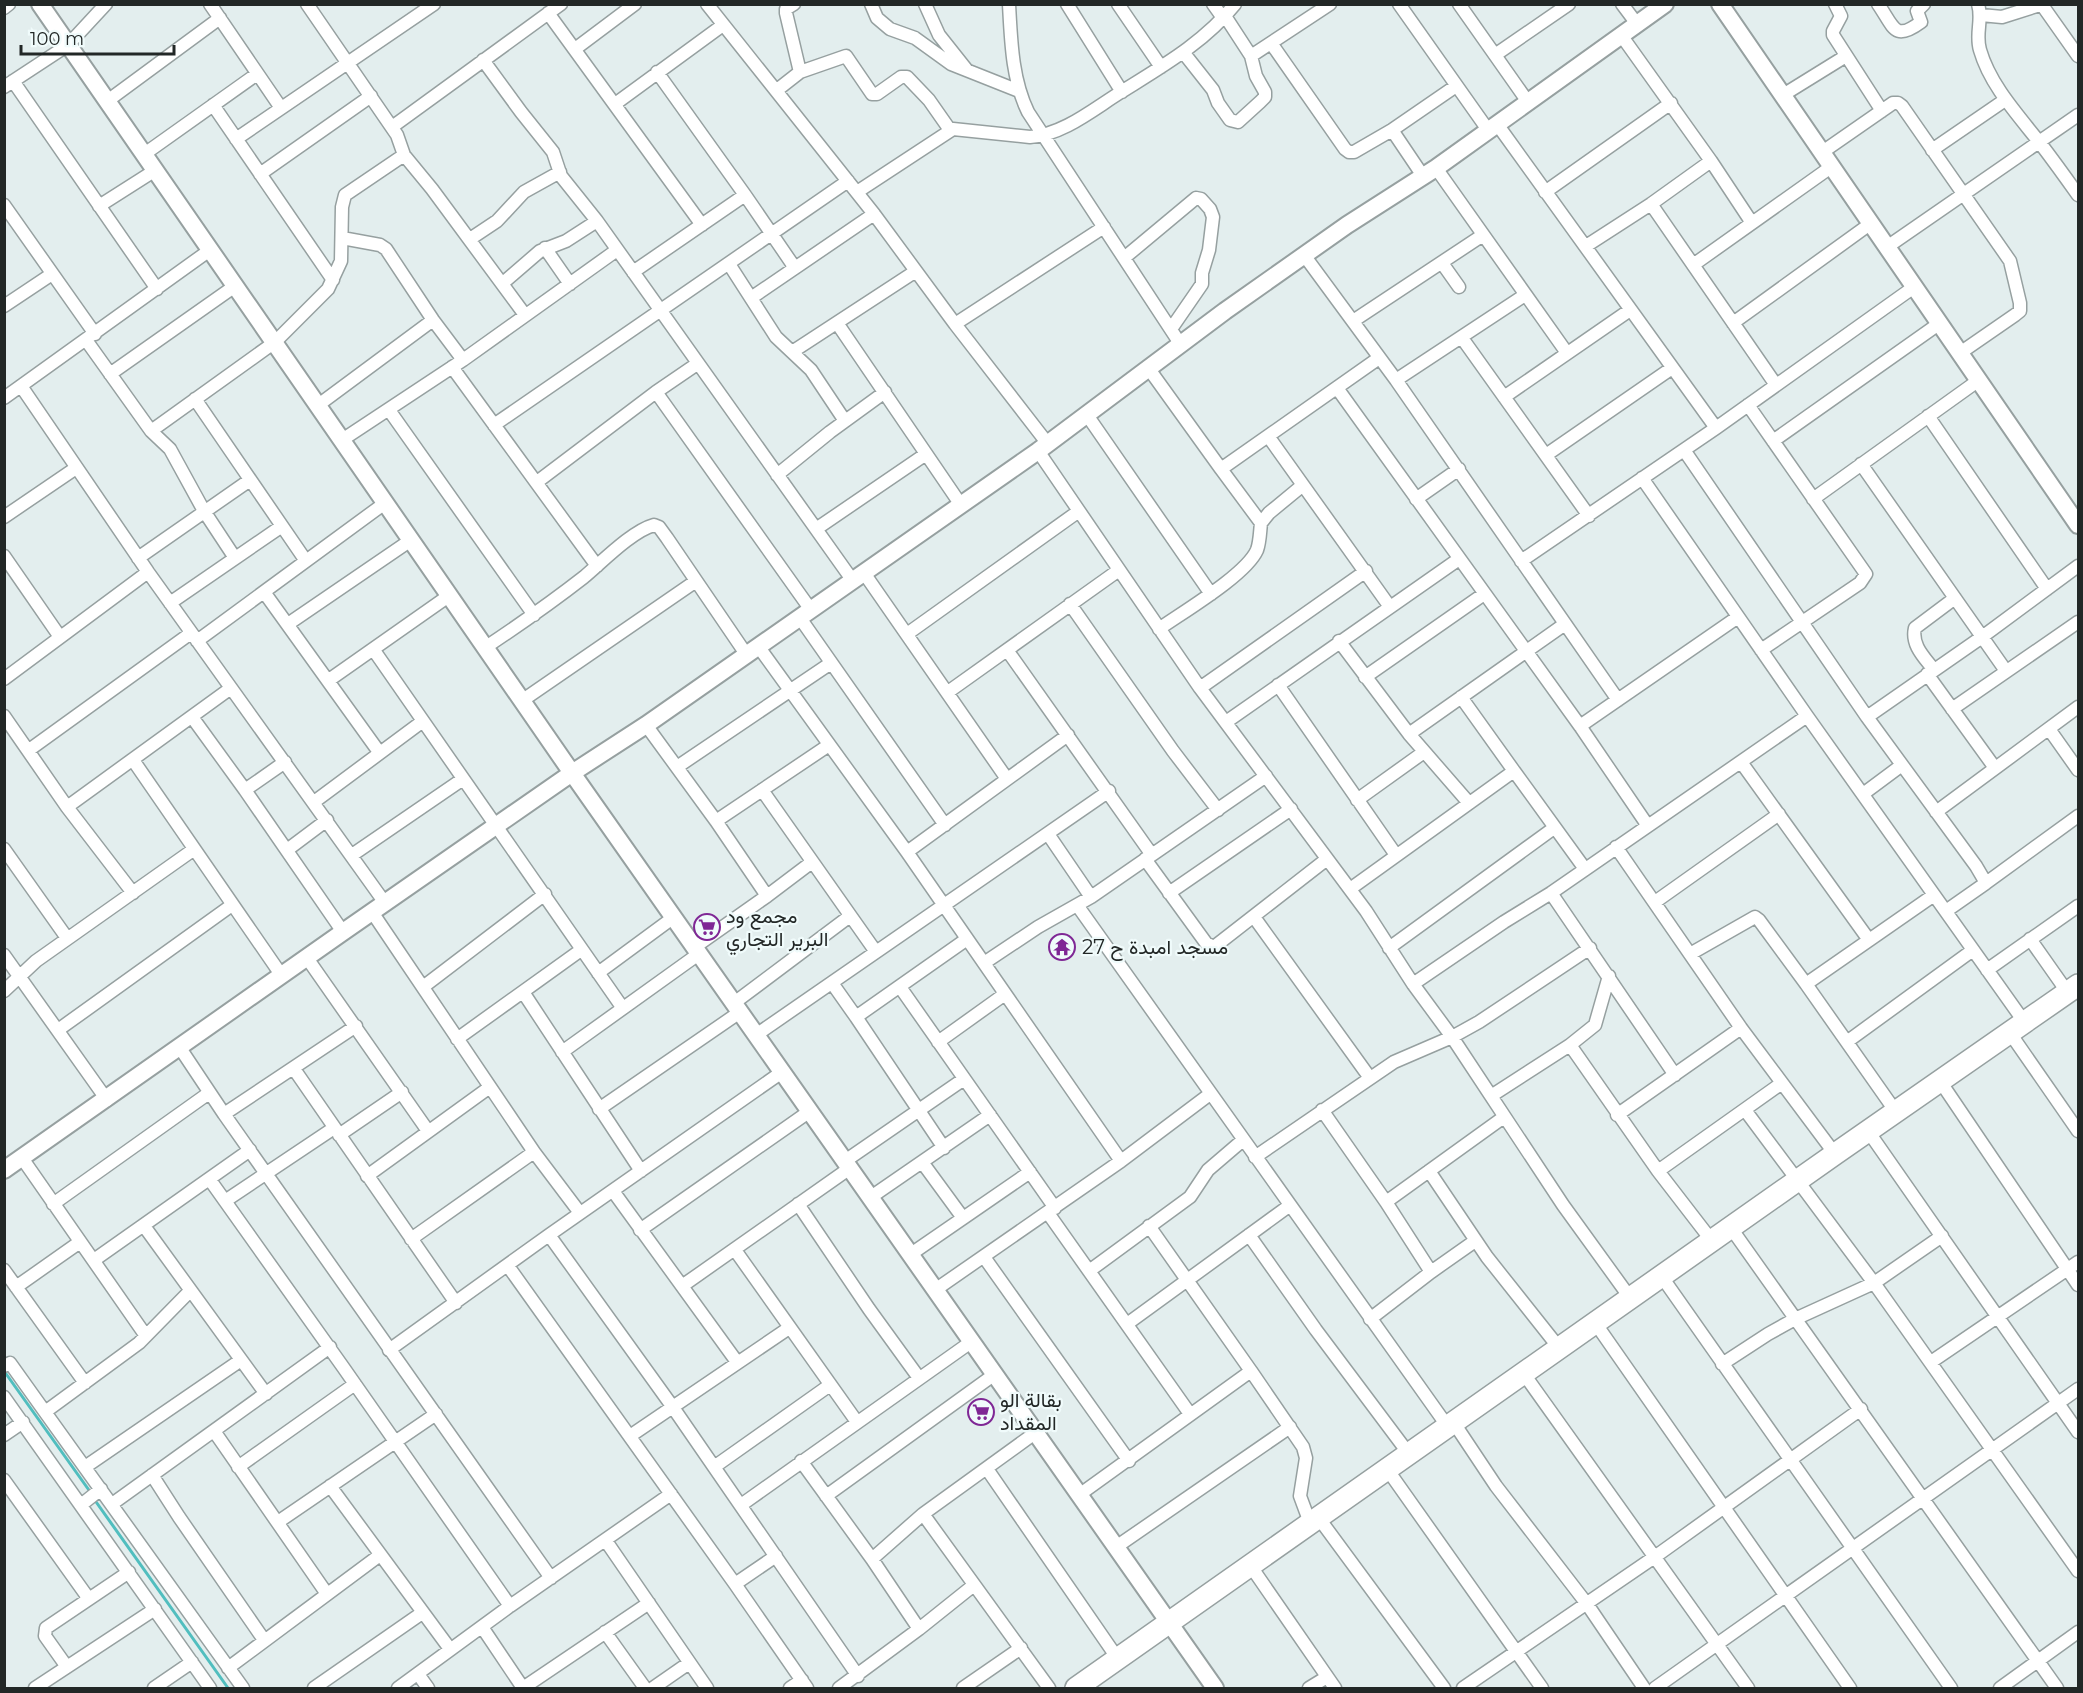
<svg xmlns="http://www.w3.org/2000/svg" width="2083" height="1693" viewBox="0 0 2083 1693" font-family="Montserrat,Vazirmatn,sans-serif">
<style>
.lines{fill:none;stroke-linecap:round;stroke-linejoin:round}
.stream{stroke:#51bebf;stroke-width:3}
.street-casing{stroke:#96a0a0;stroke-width:15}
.secondary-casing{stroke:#96a0a0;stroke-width:20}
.highway-casing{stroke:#96a0a0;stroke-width:24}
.street{stroke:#fff;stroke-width:12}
.secondary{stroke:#fff;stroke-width:16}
.highway{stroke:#fff;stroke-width:21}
.labels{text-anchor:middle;stroke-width:4.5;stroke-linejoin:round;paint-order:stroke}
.poi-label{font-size:20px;fill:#222726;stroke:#f0fbfb;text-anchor:start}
</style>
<rect width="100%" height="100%" fill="#e3eeee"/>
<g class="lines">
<path class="stream" d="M 4,1371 L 91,1493
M 94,1499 L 228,1688"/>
<defs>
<path id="street" d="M 210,4 L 281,108
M 707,4 L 874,214 L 955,324 L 1048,444
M 794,4 L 786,9 L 786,13 L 800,72
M 871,4 L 877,18 L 890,29 L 915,38 L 951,64 L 1019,91
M 925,4 L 939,35 L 966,69
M 1009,4 C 1011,41 1012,79 1028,112 L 1181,345
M 1067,4 L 1122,92
M 1118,4 L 1161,67
M 1213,4 L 1223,18
M 1399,4 L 1488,130
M 1459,4 L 1528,102
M 1622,4 L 1637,24
M 1835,4 L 1841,16 L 1833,31 L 1833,35 L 1882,111
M 1878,4 C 1894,27 1894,42 1921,22 L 1917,11 L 1924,4
M 1978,4 C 1983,20 1975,34 1980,50 C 1990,85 2018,115 2040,143 C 2053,160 2066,178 2078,195
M 2042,5 L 2078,56
M 4,8 L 9,4
M 548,13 L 702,225
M 1981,15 L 2002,17 L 2043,4
M 1621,35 L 1711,161 L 1752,223
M 1271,43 L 1345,149 L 1349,152 L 1354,152 L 1392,130 L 1456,86
M 575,49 L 635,4
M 1183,52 L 1213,90 L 1218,103 L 1230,120 L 1238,122 L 1260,102 L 1265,97 L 1265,92 L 1256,76 L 1251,56 L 1225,16
M 1495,55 L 1569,4
M 1251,56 L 1330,4
M 483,60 L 521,112 L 553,152 L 561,176 L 597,221 L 853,581
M 657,72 L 745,195 L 795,268
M 13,81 L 157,289
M 4,87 L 68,45 L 106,4
M 777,90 L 800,72 L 846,56 L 872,94 L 877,94 L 901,77 L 907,77 L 929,100 L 950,130
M 1783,95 L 1846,56
M 106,102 L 220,18
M 615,104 L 723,25
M 213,105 L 333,280
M 1497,124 L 1716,428
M 392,127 L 561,4
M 1392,130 L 1423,176
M 236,139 L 434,4
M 1932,150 L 2005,100
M 1821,153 L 1893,103 L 1898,103 L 1902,106 L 2010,261 L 2020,303 L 2020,311 L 2015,315 L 1960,353
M 143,155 L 257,74
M 404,155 L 432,189 L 525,315
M 1436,168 L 1567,353
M 260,174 L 371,96
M 857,192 L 953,129 L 1030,137 C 1064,134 1092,110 1121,92 C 1161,67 1205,42 1235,4
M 1545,192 L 1671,103
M 1651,204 L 1776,385
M 4,205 L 95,334
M 99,206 L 154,171
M 342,238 L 380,245 L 386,249 L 433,320 L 463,360
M 470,239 L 497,221 L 524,192 L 560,172
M 1586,246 L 1651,204 L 1711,161
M 1887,247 L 2078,115
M 545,248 L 570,284
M 1304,255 L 1396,380 L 1618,700
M 1124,258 L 1196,198 L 1201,199 L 1210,209 L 1213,217 L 1209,250 L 1202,273 L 1202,284 L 1171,329
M 1442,263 L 1459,287
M 729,264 L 776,337 L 811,370 L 845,421
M 1693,265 L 1831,167
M 633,272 L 745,195
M 503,283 L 540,251 L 566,241 L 597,221
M 751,298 L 874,214
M 4,306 L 52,274
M 1353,321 L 1483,235
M 837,323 L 961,505
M 1733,323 L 1870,224
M 955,324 L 1104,227
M 1462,338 L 1589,516
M 86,340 L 151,431 L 170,449 L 204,511 L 235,558
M 792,352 L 916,271
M 452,367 L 597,566
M 1149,369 L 1221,469 L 1379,358
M 110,374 L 235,286
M 1396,380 L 1525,295
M 21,386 L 148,572 L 385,903
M 1337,388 L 1580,726 L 1648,826
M 656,392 L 811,610
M 1504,397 L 1630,310
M 4,398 L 210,250
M 195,399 L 306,561
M 1748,405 L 1866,574 L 1860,583 L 1761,650
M 317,406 L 433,320
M 389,410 L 534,615
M 1087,415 L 1211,594
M 1928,416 L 2047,589
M 494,425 L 848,181
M 151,431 L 275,342 L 328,289 L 341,261 L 342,207 L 345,195 L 404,155 L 397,135 L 307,4
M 1268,436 L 1390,607
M 342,440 L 463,360 L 617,250
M 1773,441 L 1940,323
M 1684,450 L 1867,717 L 1976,866 L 1986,883 L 1946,911
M 1038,451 L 1200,688 L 1366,911 L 1413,984 L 1452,1037 L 1563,1205 L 1631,1299
M 1546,455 L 1672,368
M 1861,464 L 2006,671
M 777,475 L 830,432 L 885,392
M 1642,478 L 1807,716 L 2025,1023
M 537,482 L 656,392 L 697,364
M 1416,499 L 1459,469
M 1813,499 L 1979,380
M 4,517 L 76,468
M 1261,523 L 1269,513 L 1303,485
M 816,529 L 926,454
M 4,556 L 60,637
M 138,558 L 250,480
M 1521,561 L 1716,428 L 1914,287
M 864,573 L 1007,779
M 264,592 L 379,752
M 170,603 L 282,526
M 1070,604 L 1173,751 L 1218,810
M 800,618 L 945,825
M 288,624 L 411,540
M 1159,629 C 1183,612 1246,575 1257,550 C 1260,542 1260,531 1261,523 L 1221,469
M 907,634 L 1079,511
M 197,641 L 385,503
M 1339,641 L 1409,734 L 1469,803
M 758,646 L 907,852 L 1121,1161
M 486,647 C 519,625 552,602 584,577 C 602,562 632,531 654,525 L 659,527 L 667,538 L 746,654
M 373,649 L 622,1007
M 1007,650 L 1152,855
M 1934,670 C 1924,657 1911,645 1915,628 L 1955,598
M 1927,674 L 1995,768
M 1365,677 L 1484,594
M 4,679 L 148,572
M 329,680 L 450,595
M 1278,685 L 1396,855
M 1200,688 L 1366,571
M 948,692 L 1119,570
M 1461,697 L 1514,771
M 523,700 L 696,581
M 1952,709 L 2078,622
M 4,716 L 67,807 L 133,893
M 192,717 L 245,790 L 343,932
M 1867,717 L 1982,637 L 2078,566
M 1226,722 L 1459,559
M 646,725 L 716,821 L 767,896 L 696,946
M 1580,726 L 1738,617
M 2049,729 L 2078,770
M 1409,734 L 1565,624
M 29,750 L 191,633
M 133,760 L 282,976
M 1741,762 L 1869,940
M 677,767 L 831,663
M 245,790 L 285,762
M 762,790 L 876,952
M 1863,794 L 1902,765
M 1357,800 L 1424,752
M 314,802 L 423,721
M 67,807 L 231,688
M 1936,812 L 2078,707
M 716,821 L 829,745
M 1048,834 L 1091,897
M 1616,847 L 1741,1028 L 1835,1154
M 4,849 L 67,938
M 287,850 L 327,820
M 907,852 L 1068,735
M 352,855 L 463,779
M 1145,859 L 1206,943 L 1214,947 L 1327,859
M 1986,883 L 2078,816
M 1350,889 L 1514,771 L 1585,869
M 1169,893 L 1291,809
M 1551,893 L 1675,1075
M 767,896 L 812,862
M 1655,902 L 1779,814
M 1077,905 L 1448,1427
M 372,912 L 534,1152 L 580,1213
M 1254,917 L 1370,1078
M 2030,939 L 2068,993
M 1389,948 L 1554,828
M 1690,954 L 1755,917 L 1759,920 L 1806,984 L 1934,895
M 4,955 L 107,1100
M 307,958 L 428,1131
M 984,963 L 1038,927 L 1091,897 L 1266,776
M 1987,970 L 2078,906
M 598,973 L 674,917
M 1609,976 L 1595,1025 L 1570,1045 L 1658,1171 L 1712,1241
M 832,983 L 856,1017 L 944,1148
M 1413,984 L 1504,922 L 1551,893 L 1807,716
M 1806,984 L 1896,1112
M 423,987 L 545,894
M 900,987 L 1055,1208
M 4,991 L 36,961 L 193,850
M 523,992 L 641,1171
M 734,1003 L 850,916
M 856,1017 L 967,939
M 58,1030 L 232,905
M 2010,1033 L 2078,1131
M 756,1035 L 1109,791
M 457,1039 L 581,950
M 1848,1041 L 1973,950
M 938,1042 L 1005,994
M 180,1048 L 224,1114 L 551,1578
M 562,1052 L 700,953
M 294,1069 L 456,1303
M 1940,1081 L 2078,1285
M 1491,1096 L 1570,1045
M 599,1109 L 740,1012
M 1322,1110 L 1386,1202 L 1431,1272
M 1745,1110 L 1874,1283 L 2078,1571
M 224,1114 L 356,1026
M 1617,1115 L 1741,1028
M 1868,1131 L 2078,1432
M 339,1135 L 402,1092
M 1255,1157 L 1394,1062 L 1452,1037 L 1479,1022 L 1590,948
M 22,1158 L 146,1336
M 845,1161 L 964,1079
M 922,1162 L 963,1218
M 1429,1171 L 1487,1257 L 1560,1349
M 1658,1171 L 1782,1083
M 367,1176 L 490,1087
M 210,1180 L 343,1367 L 510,1606
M 613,1191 L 737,1362
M 871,1197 L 990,1115
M 225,1201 L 334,1128
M 1386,1202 L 1504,1117
M 53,1204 L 209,1093
M 798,1204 L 869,1309 L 919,1378
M 1048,1213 L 1190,1414
M 144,1226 L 266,1394
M 1731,1228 L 2057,1688
M 640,1230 L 810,1111
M 549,1235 L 672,1406 L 858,1676
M 1249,1235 L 1316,1330 L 1409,1454
M 411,1239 L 534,1152
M 735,1250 L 857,1422
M 911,1254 L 1030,1172
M 984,1257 L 1129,1461
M 94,1260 L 250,1150
M 508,1266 L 735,1584 L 807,1688
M 4,1270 L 85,1383
M 1089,1271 L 1190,1197 L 1208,1170 L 1243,1140
M 1662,1277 L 1951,1688
M 682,1286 L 850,1168
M 16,1287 L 80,1242
M 935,1290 L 1121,1161 L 1210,1094
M 1370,1319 L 1431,1272 L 1475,1241
M 1127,1324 L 1289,1206
M 1596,1324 L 1850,1688
M 389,1350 L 549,1235 L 782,1072
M 1931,1362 L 2078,1262
M 1722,1364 L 1768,1334 L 1795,1319 L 1874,1283 L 1942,1236
M 4,1366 L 10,1363 L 45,1412 L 139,1343 L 190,1291
M 1251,1371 L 1303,1447 L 1306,1458 L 1300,1496 L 1310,1523
M 1524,1374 L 1748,1688
M 4,1397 L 210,1688
M 45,1412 L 243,1688
M 1454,1423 L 1496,1486 L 1587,1604 L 1644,1688
M 214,1431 L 327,1594
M 4,1435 L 23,1422
M 630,1436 L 789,1328
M 801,1461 L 872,1559 L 919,1629
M 85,1467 L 241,1360
M 238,1467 L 355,1384
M 714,1467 L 830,1385
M 987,1469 L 1118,1659
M 1387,1469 L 1542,1688
M 152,1475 L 179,1517 L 264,1640
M 4,1480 L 89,1599
M 330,1486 L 450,1649
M 1079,1495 L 1251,1371 L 1149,1226
M 826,1496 L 995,1374
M 112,1504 L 330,1347
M 81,1505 L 101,1489
M 741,1505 L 971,1342
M 923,1514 L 1049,1688
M 1318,1517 L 1444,1688
M 278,1522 L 436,1414
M 606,1541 L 707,1688
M 1116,1547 L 1290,1427
M 872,1559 L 923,1514 L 1035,1433
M 1250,1565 L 1335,1688
M 735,1584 L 776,1556
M 482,1627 L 523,1688
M 605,1632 L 645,1688
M 67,1667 L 45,1636 L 46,1628 L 129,1572
M 228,1668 L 380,1555
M 418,1674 L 428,1688
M 35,1688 L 155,1609
M 154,1688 L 192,1662
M 314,1688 L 422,1613
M 398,1688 L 510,1606 L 671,1494
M 523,1688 L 649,1603
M 653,1688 L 689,1663
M 790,1688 L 802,1680
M 839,1688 L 919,1629 L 974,1585
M 963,1688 L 1021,1648
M 1309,1688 L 1327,1677
M 1463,1688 L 1656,1556 L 1861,1409
M 1655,1688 L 2078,1389
M 2000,1688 L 2078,1632"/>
<path id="secondary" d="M 40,4 L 572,773 L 1215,1688
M 1720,4 L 2078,525
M 4,1170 L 343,932 L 572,773 L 646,725 L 1038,451 L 1225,311 L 1347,225 L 1436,168 L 1665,4"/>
<path id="highway" d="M 1076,1688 L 1835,1154 L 2078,985"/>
</defs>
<use href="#street" class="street-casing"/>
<use href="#secondary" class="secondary-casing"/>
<use href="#highway" class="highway-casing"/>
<use href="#street" class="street"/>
<use href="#secondary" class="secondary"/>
<use href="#highway" class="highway"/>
</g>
<defs>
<symbol id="supermarket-ring" viewBox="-11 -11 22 22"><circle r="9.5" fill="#f0fbfb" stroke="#7f2795" stroke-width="1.5"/><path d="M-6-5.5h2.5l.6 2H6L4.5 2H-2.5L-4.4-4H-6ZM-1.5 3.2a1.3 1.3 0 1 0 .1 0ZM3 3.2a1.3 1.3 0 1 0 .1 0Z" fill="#7f2795"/></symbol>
<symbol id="temple-ring" viewBox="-11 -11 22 22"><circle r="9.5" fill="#f0fbfb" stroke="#7f2795" stroke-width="1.5"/><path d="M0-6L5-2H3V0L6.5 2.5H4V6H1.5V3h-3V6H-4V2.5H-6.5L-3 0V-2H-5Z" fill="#7f2795"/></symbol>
</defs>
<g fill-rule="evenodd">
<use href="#supermarket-ring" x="692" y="912" width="30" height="30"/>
<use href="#temple-ring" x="1047" y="932" width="30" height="30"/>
<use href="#supermarket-ring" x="966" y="1397" width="30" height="30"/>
</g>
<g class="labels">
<g class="poi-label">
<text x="726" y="923">مجمع ود<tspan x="726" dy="23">البرير التجاري</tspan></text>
<text x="1082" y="954">مسجد امبدة ح 27</text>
<text x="1000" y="1407">بقالة الو<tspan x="1000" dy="23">المقداد</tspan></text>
</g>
</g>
<rect width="2083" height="1693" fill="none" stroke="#222726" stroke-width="12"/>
<path d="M21 45v9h153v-9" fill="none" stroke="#222726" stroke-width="3"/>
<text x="30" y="45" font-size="18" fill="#222726" stroke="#f0fbfb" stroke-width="4.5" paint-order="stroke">100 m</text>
</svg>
